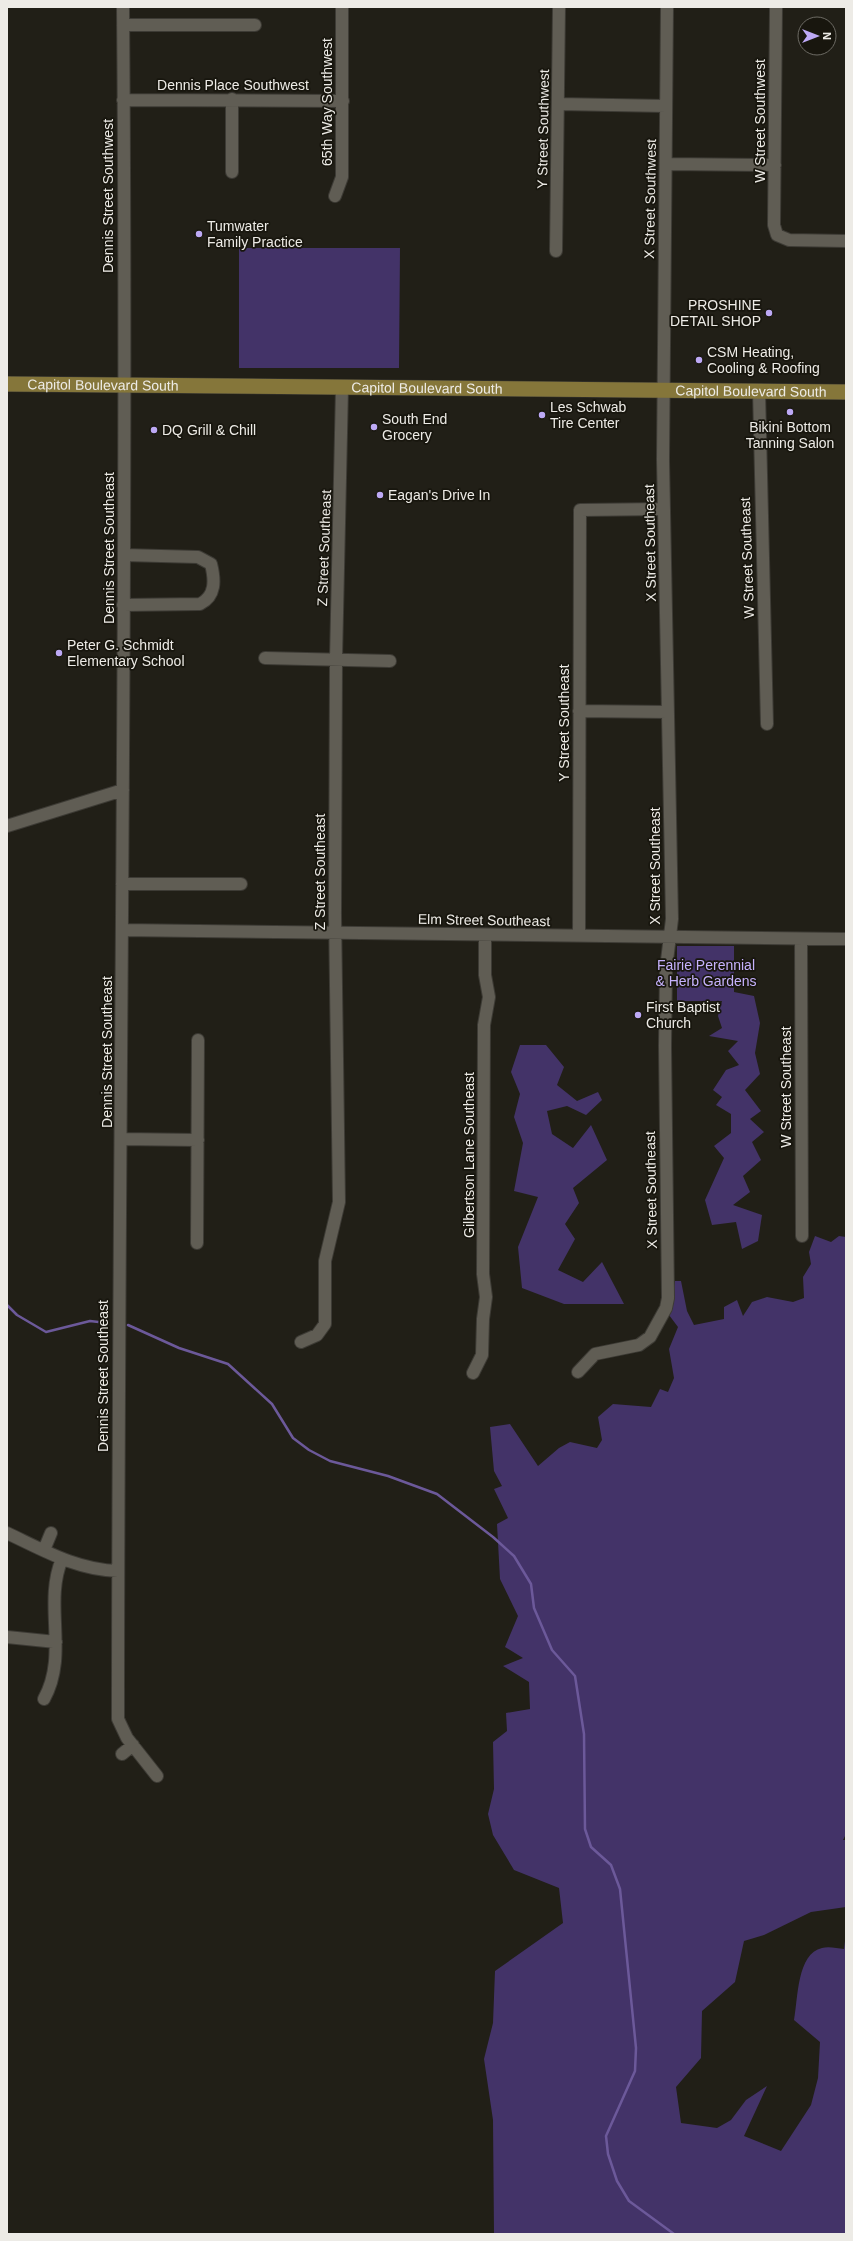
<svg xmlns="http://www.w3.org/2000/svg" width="853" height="2241" viewBox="0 0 853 2241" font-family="Helvetica,sans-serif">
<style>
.green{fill:#433368}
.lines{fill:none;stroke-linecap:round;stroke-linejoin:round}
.stream{stroke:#6c599a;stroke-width:2.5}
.minor-casing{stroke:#3d3b35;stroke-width:14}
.major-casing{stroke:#3d3b35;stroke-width:16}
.minor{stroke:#605d54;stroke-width:12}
.major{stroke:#85763a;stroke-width:15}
.poi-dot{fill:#bda9f5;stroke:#18160e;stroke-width:1.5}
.labels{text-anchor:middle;stroke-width:3.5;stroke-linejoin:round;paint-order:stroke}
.street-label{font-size:14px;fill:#edebe6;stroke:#18160e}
.poi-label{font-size:14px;fill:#edebe6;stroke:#18160e;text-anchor:start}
.park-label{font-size:14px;fill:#c6b2fd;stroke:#18160e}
</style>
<rect width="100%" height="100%" fill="#211f17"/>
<path class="green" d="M 239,248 L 400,248 L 399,368 L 239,368 Z
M 677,946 L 734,946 L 734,992 L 754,996 L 760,1023 L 755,1053 L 760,1074 L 745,1090 L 761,1111 L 750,1119 L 764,1132 L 752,1142 L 761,1160 L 743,1176 L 750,1192 L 733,1205 L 762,1215 L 758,1241 L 742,1249 L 736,1222 L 712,1225 L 705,1200 L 724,1158 L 714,1146 L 731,1133 L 731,1114 L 716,1105 L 722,1097 L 713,1090 L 726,1070 L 739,1065 L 728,1051 L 738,1041 L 709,1036 L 722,1028 L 718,1016 L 722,1001 L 677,1001 Z
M 520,1045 L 546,1045 L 564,1067 L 557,1085 L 577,1101 L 598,1092 L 602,1100 L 586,1115 L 567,1106 L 547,1111 L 552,1134 L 573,1148 L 591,1125 L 607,1160 L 573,1188 L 579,1203 L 565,1224 L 575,1239 L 558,1270 L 583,1282 L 602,1262 L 624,1304 L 564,1304 L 522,1288 L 518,1247 L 538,1197 L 514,1191 L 523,1143 L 514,1117 L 520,1094 L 511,1072 Z
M 815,1236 L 831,1242 L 839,1236 L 846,1237 L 846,1834 L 843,1840 L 846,1840 L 846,1907 L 811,1912 L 764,1935 L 744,1941 L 735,1982 L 702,2011 L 701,2058 L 676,2087 L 681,2123 L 717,2128 L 731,2120 L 746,2100 L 767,2086 L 744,2136 L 781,2151 L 811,2105 L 818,2078 L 820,2042 L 794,2020 C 798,1999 797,1953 822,1948 C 828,1946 837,1948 844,1949 L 846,1933 L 846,2234 L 494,2234 L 493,2120 L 484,2059 L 493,2023 L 495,1971 L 563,1923 L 559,1888 L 514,1870 L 493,1835 L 488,1814 L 494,1789 L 493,1742 L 507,1731 L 506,1713 L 530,1709 L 529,1682 L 503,1666 L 523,1658 L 505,1647 L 518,1616 L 500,1579 L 497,1524 L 508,1518 L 494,1489 L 502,1486 L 494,1471 L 490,1427 L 510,1424 L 538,1466 L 559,1448 L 570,1442 L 597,1448 L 602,1440 L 598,1417 L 613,1404 L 651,1407 L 660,1389 L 668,1392 L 674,1378 L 669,1349 L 678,1327 L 669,1315 L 675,1281 L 681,1281 L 687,1311 L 694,1325 L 724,1319 L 724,1307 L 737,1300 L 743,1316 L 752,1302 L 767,1297 L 793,1302 L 804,1298 L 803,1277 L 811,1264 L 809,1252 Z"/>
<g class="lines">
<path class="stream" d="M 7,1305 L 17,1315 L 46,1332 L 90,1321 L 107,1323
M 128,1325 L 179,1348 L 228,1364 L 272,1404 L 293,1438 L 309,1450 L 330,1461 L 388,1476 L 437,1494 L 493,1537 L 514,1556 L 531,1584 L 534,1608 L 552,1650 L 575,1676 L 584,1734 L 585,1829 L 591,1847 L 611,1865 L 620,1889 L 636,2048 L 635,2071 L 606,2136 L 608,2154 L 617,2181 L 629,2201 L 674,2234"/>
<defs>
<path id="minor" d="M 123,7 C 128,578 118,1149 118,1719 L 127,1738 L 157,1776
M 776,7 L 774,225 L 777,235 L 789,240 L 846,241
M 123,25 L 255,25
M 123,100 L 343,101
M 558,104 L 666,106
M 666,164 L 775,165
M 232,172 L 232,99
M 335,196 L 342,177 L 342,7
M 556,251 L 559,7
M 759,391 L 767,724
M 123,605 L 200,604 C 216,596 215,580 211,564 L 198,557 L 124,555
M 265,658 L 390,661
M 579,711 L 668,712
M 7,826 L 123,790
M 122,884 L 241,884
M 122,930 L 846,939
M 579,936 L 580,510 L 664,509
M 801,939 L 802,1236
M 121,1139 L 198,1140
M 197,1243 L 198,1040
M 301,1342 L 317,1335 L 325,1324 L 325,1261 L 339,1202 L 335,914 L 336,659 L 342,388
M 578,1372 L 595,1354 L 639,1345 L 650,1337 L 666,1308 L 668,1298 L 665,1046 L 666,969 L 672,919 L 663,460 L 667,7
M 473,1373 L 482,1355 L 483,1319 L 486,1297 L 483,1274 L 484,1025 L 489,997 L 485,975 L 485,936
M 7,1533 C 43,1550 77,1570 118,1571
M 44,1550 L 51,1533
M 7,1637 L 56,1642
M 44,1699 C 69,1654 43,1604 62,1559
M 122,1754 L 133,1745"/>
<g id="major">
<path id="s1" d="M 7,384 L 846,392"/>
</g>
</defs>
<use href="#minor" class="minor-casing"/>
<use href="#major" class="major-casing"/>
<use href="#minor" class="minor"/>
<use href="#major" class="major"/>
</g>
<g class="poi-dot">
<circle cx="199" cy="234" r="4"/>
<circle cx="769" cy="313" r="4"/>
<circle cx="699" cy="360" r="4"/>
<circle cx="790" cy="412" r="4"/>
<circle cx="542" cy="415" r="4"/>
<circle cx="374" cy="427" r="4"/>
<circle cx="154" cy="430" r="4"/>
<circle cx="380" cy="495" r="4"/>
<circle cx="59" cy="653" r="4"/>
<circle cx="638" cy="1015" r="4"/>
</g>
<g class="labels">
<g class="street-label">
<text x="233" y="90">Dennis Place Southwest</text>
<text transform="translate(327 102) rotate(-90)" y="5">65th Way Southwest</text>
<text transform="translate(760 121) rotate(-90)" y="5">W Street Southwest</text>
<text transform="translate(543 129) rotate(-89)" y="5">Y Street Southwest</text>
<text transform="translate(108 196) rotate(-90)" y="5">Dennis Street Southwest</text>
<text transform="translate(650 199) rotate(-89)" y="5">X Street Southwest</text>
<text dy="5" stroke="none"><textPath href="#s1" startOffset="96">Capitol Boulevard South</textPath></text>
<text dy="5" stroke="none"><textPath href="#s1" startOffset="420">Capitol Boulevard South</textPath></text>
<text dy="5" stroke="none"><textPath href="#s1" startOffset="744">Capitol Boulevard South</textPath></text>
<text transform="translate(650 543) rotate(-91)" y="5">X Street Southeast</text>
<text transform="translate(109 548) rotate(-90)" y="5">Dennis Street Southeast</text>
<text transform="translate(324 548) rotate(-88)" y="5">Z Street Southeast</text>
<text transform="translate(747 558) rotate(-92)" y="5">W Street Southeast</text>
<text transform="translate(564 723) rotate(-90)" y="5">Y Street Southeast</text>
<text transform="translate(655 866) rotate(-90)" y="5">X Street Southeast</text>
<text transform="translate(320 872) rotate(-90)" y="5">Z Street Southeast</text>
<text transform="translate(484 920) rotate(1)" y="5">Elm Street Southeast</text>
<text transform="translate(107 1052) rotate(-90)" y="5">Dennis Street Southeast</text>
<text transform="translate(786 1087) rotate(-90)" y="5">W Street Southeast</text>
<text transform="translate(469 1155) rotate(-90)" y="5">Gilbertson Lane Southeast</text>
<text transform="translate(651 1190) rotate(-91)" y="5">X Street Southeast</text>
<text transform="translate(103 1376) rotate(-90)" y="5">Dennis Street Southeast</text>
</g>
<g class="poi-label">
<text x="207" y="231">Tumwater<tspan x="207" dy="16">Family Practice</tspan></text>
<text x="761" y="310" text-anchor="end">PROSHINE<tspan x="761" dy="16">DETAIL SHOP</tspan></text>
<text x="707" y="357">CSM Heating,<tspan x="707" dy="16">Cooling &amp; Roofing</tspan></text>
<text x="550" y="412">Les Schwab<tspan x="550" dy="16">Tire Center</tspan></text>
<text x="382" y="424">South End<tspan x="382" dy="16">Grocery</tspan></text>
<text x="790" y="432" text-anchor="middle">Bikini Bottom<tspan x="790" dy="16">Tanning Salon</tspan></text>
<text x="162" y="435">DQ Grill &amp; Chill</text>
<text x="388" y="500">Eagan's Drive In</text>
<text x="67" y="650">Peter G. Schmidt<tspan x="67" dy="16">Elementary School</tspan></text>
<text x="646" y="1012">First Baptist<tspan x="646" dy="16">Church</tspan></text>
</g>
<g class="park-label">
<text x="706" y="970">Fairie Perennial<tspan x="706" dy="16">&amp; Herb Gardens</tspan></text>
</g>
</g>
<rect width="853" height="2241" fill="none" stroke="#edebe6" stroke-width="16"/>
<g transform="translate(817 36) rotate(90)"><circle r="19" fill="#18160e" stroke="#6d6b64"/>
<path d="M0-3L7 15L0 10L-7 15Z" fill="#bda9f5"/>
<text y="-6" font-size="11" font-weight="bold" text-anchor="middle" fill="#edebe6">N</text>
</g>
</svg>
